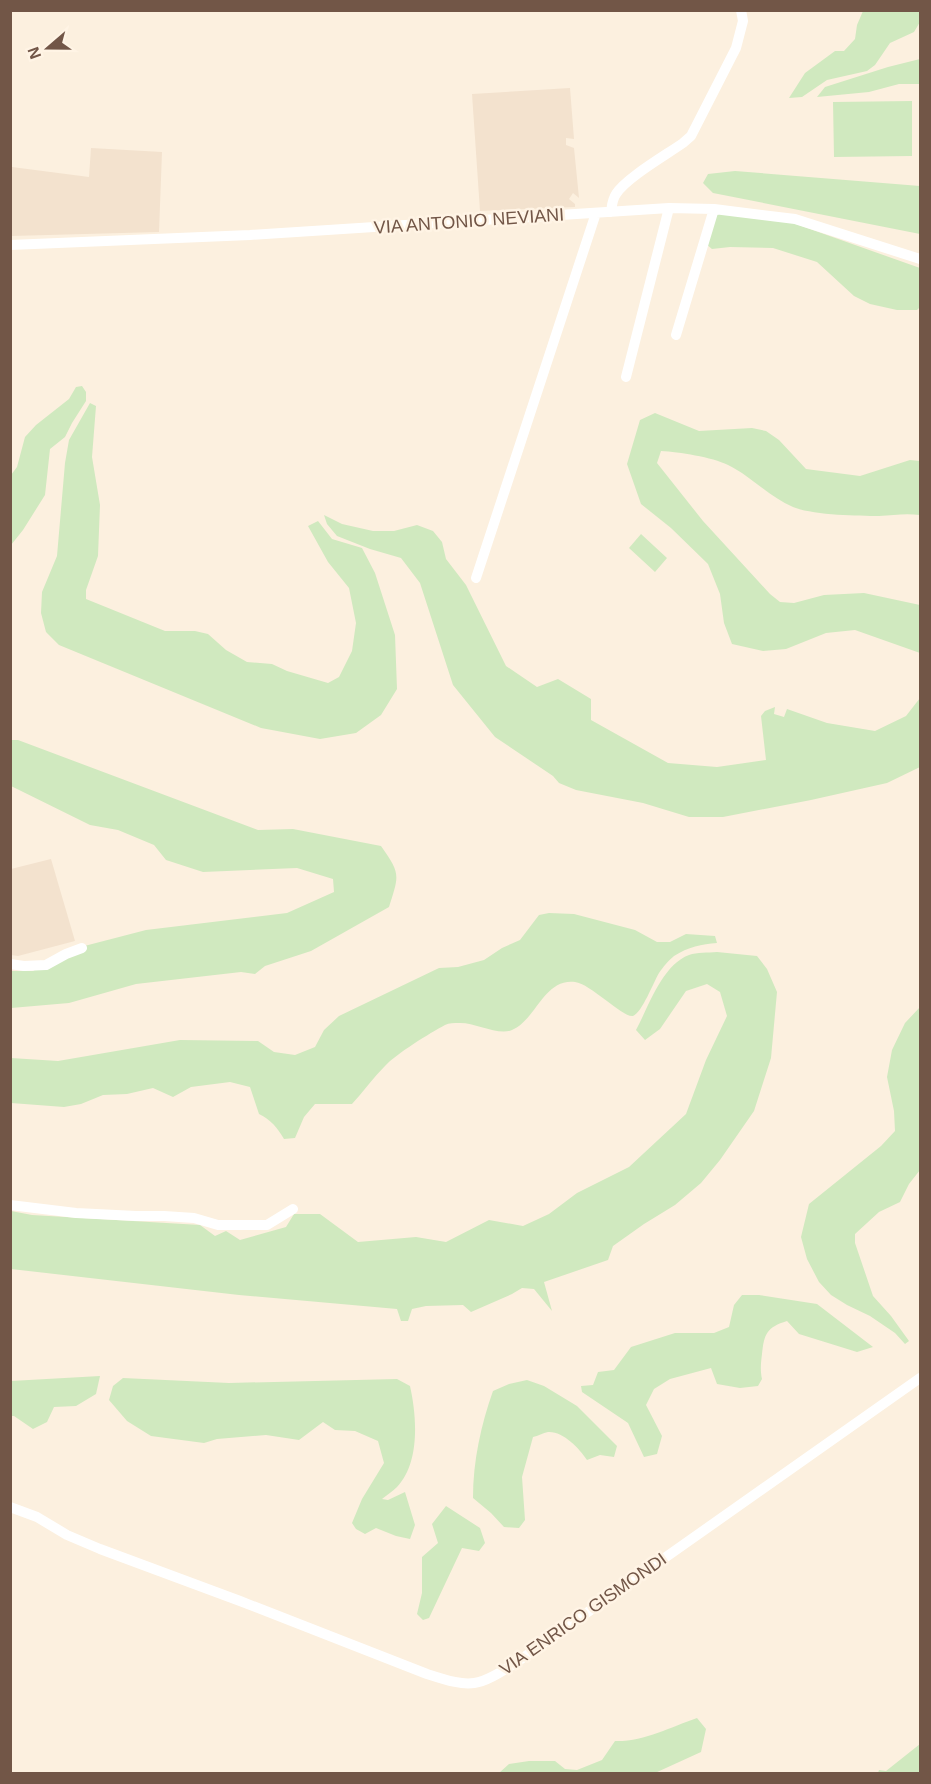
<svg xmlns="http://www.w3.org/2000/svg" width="931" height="1784" viewBox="0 0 931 1784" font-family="Helvetica,sans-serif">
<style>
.residential{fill:#f3e2ce}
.green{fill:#d0e9bf}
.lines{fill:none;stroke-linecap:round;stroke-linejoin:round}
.street{stroke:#fff;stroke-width:10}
.labels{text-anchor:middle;stroke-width:5;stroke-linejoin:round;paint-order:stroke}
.street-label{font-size:18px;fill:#725647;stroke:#fff4e5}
</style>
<rect width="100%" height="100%" fill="#fcf0df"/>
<path class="residential" d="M 570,88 L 574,139 L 566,138 L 566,145 L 574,148 L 579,198 L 573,193 L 569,199 L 575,204 L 575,207 L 480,211 L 472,94 Z
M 91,148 L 162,152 L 159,232 L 11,236 L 10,183 L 12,167 L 89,177 Z
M 51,859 L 75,941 L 18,956 L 11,955 L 11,869 Z"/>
<path class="green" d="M 863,11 L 920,11 L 920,22 L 914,32 L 890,43 L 875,65 L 867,71 L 827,80 L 802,97 L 789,98 L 805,73 L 835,51 L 844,51 L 855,39 L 857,25 Z
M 920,59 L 920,84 L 899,84 L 869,92 L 817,97 L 825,87 L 888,67 Z
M 912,101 L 912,156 L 834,157 L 833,102 Z
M 735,171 L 920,186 L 920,234 L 713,193 L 703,183 L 708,174 Z
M 722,213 L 793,223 L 920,268 L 920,307 L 917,310 L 897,310 L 870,304 L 854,296 L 817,262 L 773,248 L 730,247 L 712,249 L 706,244 L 714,216 Z
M 82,386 L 86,392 L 86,401 L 72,423 L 65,437 L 50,449 L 45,495 L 23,530 L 11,545 L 11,475 L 17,467 L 25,437 L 36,425 L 69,399 L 76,387 Z
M 90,403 L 96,406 L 92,457 L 100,505 L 98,556 L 86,590 L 86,599 L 165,631 L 195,631 L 208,634 L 226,650 L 247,662 L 272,664 L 287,671 L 328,683 L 339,677 L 352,651 L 356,623 L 349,588 L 328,562 L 308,526 L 318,521 L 332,539 L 362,548 L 375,573 L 395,635 L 397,689 L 381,715 L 356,733 L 320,739 L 261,728 L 59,645 L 46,632 L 41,613 L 42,592 L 57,556 L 65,463 L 69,440 Z
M 655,413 L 699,431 L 752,428 L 766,431 L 779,440 L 806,469 L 860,476 L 910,460 L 920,461 L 920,515 C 906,513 894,515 879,516 C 858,516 812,515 793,507 C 769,497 751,476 728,465 C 712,457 679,452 661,451 L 657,463 L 703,521 L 770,594 L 780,602 L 794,603 L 824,595 L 864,593 L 920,605 L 920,653 L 855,630 L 826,633 L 786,649 L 763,651 L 732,644 L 724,623 L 720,594 L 708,564 L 671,528 L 641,504 L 627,464 L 640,420 Z
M 324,515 L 342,524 L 373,531 L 394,531 L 417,525 L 433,531 L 442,542 L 446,559 L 466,585 L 506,666 L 537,687 L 558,679 L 591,699 L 591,720 L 668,763 L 717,767 L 766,760 L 761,716 L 765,711 L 775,707 L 774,714 L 784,717 L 787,709 L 827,723 L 875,731 L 906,716 L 920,698 L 920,767 L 887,783 L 811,800 L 723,817 L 689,817 L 643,803 L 576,790 L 559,783 L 553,776 L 495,737 L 453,685 L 420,583 L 401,558 L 370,549 L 337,536 L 327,524 Z
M 641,534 L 667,558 L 655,572 L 629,548 Z
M 11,740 L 18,740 L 258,830 L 293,829 L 381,846 C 401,874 399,875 389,907 L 311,951 L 265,966 L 255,974 L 241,972 L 136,984 L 69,1003 L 11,1008 L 11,971 L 33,971 L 69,950 L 146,930 L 287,913 L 334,892 L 333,879 L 297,868 L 203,872 L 166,860 L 154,845 L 118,830 L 90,825 L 11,786 Z
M 549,913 L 574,914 L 635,930 L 657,942 L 670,942 L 686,934 L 715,936 L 717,943 C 702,944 688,947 674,956 C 669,960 663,967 659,973 C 654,981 642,1013 633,1016 C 623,1018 591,984 575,982 C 544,978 536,1020 512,1030 C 498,1036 474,1022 459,1023 C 454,1023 449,1023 445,1025 C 430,1033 396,1054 385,1066 C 373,1078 363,1092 352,1104 L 315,1104 L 304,1117 L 295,1138 L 284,1139 C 277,1127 271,1120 259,1114 L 250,1087 L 230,1082 L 191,1087 L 173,1097 L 153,1088 L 127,1094 L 103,1095 L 81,1104 L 64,1107 L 11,1103 L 11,1058 L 58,1061 L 180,1040 L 258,1041 L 274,1052 L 295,1055 L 315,1047 L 324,1030 L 339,1016 L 439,968 L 458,967 L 484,960 L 502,948 L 520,940 L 539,915 Z
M 717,952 L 757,956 L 767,969 L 777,992 L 771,1058 L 754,1111 L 720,1160 L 701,1183 L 675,1205 L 644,1224 L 613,1246 L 608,1260 L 544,1282 L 552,1311 L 534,1289 L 522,1288 L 512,1294 L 471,1312 L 463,1305 L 426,1306 L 412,1309 L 408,1321 L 401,1321 L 397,1309 L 239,1295 L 11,1269 L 11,1211 L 32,1215 L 200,1225 L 215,1236 L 226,1231 L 240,1240 L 286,1227 L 294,1214 L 320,1214 L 358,1242 L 416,1237 L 446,1242 L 489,1220 L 523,1226 L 549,1214 L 577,1193 L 629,1167 L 686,1114 L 706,1060 L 727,1016 L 720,992 L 707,984 L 686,991 L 660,1029 L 645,1040 L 636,1030 C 649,1006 662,965 689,955 C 697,952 708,953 717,952 Z
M 920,1007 L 920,1170 L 909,1184 L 900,1202 L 879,1212 L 855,1234 L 855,1243 L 873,1296 L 891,1316 L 909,1341 L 905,1344 L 895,1333 L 870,1316 L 847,1305 L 831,1295 L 819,1282 L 807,1259 L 801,1237 L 809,1204 L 881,1146 L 895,1131 L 894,1111 L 887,1077 L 892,1050 L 905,1023 Z
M 742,1295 L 759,1295 L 817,1304 L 873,1347 L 857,1352 L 799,1334 L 787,1321 C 767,1327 764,1334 762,1354 C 761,1362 760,1370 762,1379 L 758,1386 L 740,1388 L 717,1384 L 711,1368 L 670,1379 L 654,1389 L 646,1405 L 662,1436 L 657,1454 L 644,1457 L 628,1423 L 582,1392 L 581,1386 L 593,1385 L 598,1372 L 614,1370 L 631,1347 L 675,1333 L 714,1333 L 729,1327 L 734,1305 Z
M 100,1376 L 96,1394 L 76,1406 L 54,1407 L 47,1422 L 33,1429 L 14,1416 L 11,1416 L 11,1381 Z
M 123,1378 L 229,1383 L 397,1379 L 410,1386 C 417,1417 420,1463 397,1487 C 393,1491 387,1495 382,1499 L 388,1500 L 405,1492 L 415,1525 L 410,1539 L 396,1536 L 376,1528 L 365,1534 L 356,1529 L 352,1523 L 362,1499 L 384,1463 L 378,1441 L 355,1431 L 335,1430 L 323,1422 L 299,1440 L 266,1435 L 217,1439 L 204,1443 L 151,1436 L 127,1421 L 109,1400 L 113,1386 Z
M 527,1380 L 544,1386 L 577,1406 L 617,1446 L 614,1457 L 600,1455 L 587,1460 C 579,1448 563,1431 548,1432 C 543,1433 538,1436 533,1437 L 522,1477 L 525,1520 L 519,1528 L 504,1527 L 491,1513 L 473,1498 C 473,1461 481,1425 493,1391 L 509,1384 Z
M 446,1506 L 480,1528 L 485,1543 L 479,1551 L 462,1548 L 429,1618 L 423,1620 L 417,1614 L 422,1593 L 422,1557 L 438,1543 L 432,1524 Z
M 697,1718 L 706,1729 L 701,1752 L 655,1773 L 499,1773 L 509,1764 L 529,1761 L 555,1761 L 565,1769 L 577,1770 L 602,1760 L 615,1741 C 643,1742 671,1727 697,1718 Z
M 920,1744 L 920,1773 L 878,1773 L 879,1770 L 886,1771 Z"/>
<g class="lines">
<path class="street" d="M 611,212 C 612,206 612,200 616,194 C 626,178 666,155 683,143 L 691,136 L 736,48 L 743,21 L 741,10
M 10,245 L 250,235 L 669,208 L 714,209 L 795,219 L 920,259
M 676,335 L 714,209
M 626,377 L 669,208
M 476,578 L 596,213
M 10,964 L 24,966 L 46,965 L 66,954 L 82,948
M 10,1205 L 76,1213 L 136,1216 L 164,1216 L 194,1218 L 218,1225 L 267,1225 L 293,1209
M 10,1507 L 37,1517 L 67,1535 L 100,1549 L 240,1601 L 427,1674 C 473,1689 477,1687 517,1662 L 920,1378"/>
</g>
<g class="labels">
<g class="street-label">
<text transform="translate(469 221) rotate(-4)" y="6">VIA ANTONIO NEVIANI</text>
<text transform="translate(583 1614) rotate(-35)" y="6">VIA ENRICO GISMONDI</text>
</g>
</g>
<rect width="931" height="1784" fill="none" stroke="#725647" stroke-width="24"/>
<g transform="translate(48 48) rotate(250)" stroke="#fff4e5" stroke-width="4.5" paint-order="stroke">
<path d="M0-4.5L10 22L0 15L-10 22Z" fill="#725647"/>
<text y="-9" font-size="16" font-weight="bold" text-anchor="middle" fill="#725647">N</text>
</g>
</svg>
